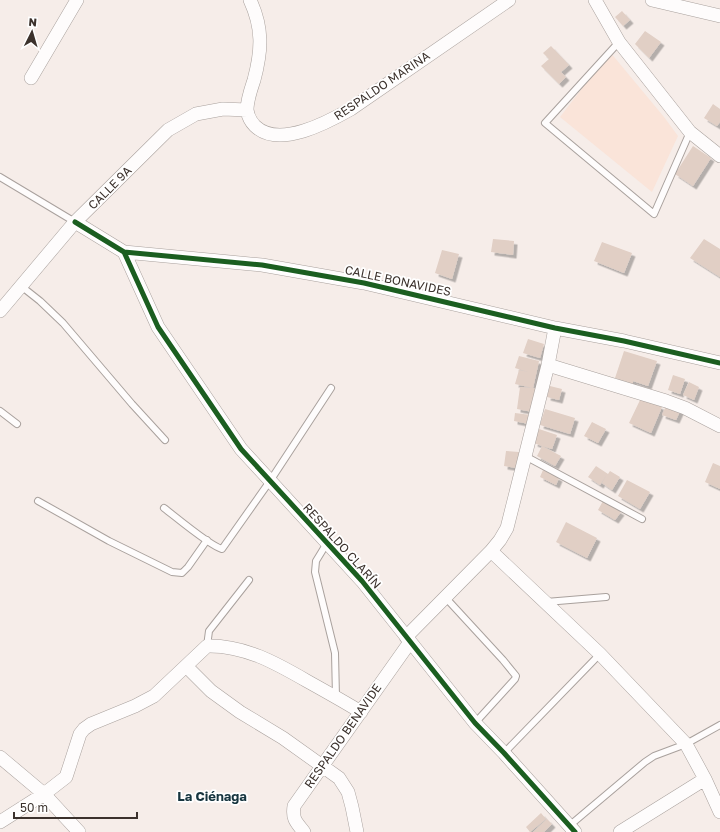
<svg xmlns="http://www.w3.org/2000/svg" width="720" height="832" viewBox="0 0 720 832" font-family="'Golos Text',sans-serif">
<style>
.built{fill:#fae4d9}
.building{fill:#e1cfc5;filter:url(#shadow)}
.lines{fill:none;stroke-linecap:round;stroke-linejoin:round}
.service-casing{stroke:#a9a19d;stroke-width:8}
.minor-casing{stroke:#a9a19d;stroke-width:14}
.service{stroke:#fefcfc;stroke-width:6}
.minor{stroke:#fefcfc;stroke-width:13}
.cycleway-casing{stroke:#fff;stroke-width:8}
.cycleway{stroke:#1b5e20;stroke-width:5}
.labels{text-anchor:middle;stroke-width:3.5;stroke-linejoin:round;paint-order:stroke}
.street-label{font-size:12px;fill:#3b312c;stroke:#fff}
.neighbourhood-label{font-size:13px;font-weight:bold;fill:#17353f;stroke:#fff}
</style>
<defs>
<filter id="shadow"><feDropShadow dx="3.5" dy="3.5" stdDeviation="0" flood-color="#0004"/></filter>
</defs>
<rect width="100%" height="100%" fill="#f6ede9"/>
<path class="built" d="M 610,52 L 664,117 L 678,136 L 652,192 L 560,117 Z"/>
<path class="building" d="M 622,11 L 630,20 L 623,26 L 615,17 Z
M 645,31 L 661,42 L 649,58 L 635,44 Z
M 551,46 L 569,65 L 561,72 L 566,77 L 559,84 L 541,66 L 549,59 L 543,53 Z
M 713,104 L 720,109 L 720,122 L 717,126 L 704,118 Z
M 693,146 L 711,158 L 693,186 L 675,174 Z
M 493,239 L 514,241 L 513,255 L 491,252 Z
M 704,239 L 720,249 L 720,277 L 690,258 Z
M 602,242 L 632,253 L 624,273 L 594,261 Z
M 442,250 L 459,254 L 452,279 L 435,273 Z
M 528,339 L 544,344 L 540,358 L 523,353 Z
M 624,351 L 657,361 L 648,386 L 633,381 L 633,384 L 615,378 Z
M 519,356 L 539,361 L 533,388 L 536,389 L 533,412 L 517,409 L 520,387 L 533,388 L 515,384 L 519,370 L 528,372 L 515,368 Z
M 673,375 L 685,379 L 680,394 L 668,390 Z
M 689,382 L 699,387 L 694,400 L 683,395 Z
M 550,386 L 562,389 L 559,400 L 547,397 Z
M 641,398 L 662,407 L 651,433 L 629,423 Z
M 667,403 L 681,409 L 676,420 L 662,415 Z
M 545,409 L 575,418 L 570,434 L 540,425 Z
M 515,413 L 531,415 L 529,424 L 514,421 Z
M 592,422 L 606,429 L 598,443 L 584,436 Z
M 539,429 L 557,435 L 552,449 L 542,446 L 561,456 L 555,466 L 537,456 L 542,446 L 534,443 Z
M 506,451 L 519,452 L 517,468 L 504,466 Z
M 713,463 L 720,466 L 720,489 L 705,482 Z
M 596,466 L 608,474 L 610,471 L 620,477 L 612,490 L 602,483 L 606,476 L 600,485 L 588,477 Z
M 543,470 L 559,478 L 556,485 L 540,477 Z
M 627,480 L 650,492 L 640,509 L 618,496 Z
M 603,501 L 621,512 L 615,520 L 598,510 Z
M 566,522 L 597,538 L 587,558 L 556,542 Z
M 541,813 L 546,819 L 530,832 L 526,827 Z
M 547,819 L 552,824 L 544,832 L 533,832 Z"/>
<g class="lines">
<defs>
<path id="service" d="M 619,42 L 545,123 L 654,214 L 690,132
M 0,177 L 75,222
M 21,286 L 40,301 L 63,323 L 132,404 L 165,440
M 0,411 L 17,424
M 525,456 L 642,519
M 38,501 L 109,541 L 172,572 L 182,573 L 188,567 L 207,540
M 164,508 C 176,517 210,546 222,549 L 270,481 L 331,388
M 327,543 L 316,561 L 315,572 L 335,653 L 336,697
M 445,597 L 503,660 L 516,676 L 515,679 L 475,723
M 546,602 L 606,597
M 207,646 L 209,631 L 249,580
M 504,753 L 600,654
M 569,826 L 645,762 L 654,756 L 686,744 L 720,725"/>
<path id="minor" d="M 250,0 C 263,28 262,50 254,80 C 251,89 247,100 247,110 C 248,116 251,122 255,126 C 279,149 328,122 351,109 L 509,0
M 595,0 L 619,42 L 690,132 L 720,156
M 652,0 L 720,16
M 31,78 L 77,0
M 75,222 L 124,252 L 262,265 L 364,283 L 555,328 L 624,341 L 720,363
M 124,252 L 158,327 L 241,449 L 362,581 L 475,723 L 504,753 L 575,832
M 0,311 L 75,222 L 168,130 L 196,114 L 223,109 L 247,110
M 555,328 L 548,365 L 666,401 L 685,408 L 720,426
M 491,551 L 600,654 L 686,744 L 705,779 L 720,812
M 406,637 L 491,551 L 500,540 L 507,528 L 548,365
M 186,666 L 211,691 L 240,712 L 283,738 L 339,778 L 348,792 L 352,807 L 357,832
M 0,757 L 44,794 L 79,832
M 0,822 L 44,794 L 66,777 L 80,734 L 84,729 L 91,724 L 135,706 L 154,696 L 207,646 C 244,645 276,663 307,681 C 325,691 343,701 361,712
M 304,832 C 296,822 292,819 294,806 L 410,642
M 620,832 L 705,779"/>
</defs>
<use href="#service" class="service-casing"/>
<use href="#minor" class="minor-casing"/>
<use href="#service" class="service"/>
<use href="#minor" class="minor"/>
<defs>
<path id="cycleway" d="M 75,222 L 124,252 L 262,265 L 364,283 L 555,328 L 624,341 L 720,363
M 124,252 L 158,327 L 241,449 L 362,581 L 475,723 L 504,753 L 575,832"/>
</defs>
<use href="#cycleway" class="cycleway-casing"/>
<use href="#cycleway" class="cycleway"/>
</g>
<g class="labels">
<g class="street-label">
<text transform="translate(382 86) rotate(-34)" y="4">RESPALDO MARINA</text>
<text transform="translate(110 188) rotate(-45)" y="4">CALLE 9A</text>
<text transform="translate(398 281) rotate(12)" y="4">CALLE BONAVIDES</text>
<text transform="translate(342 546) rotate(48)" y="4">RESPALDO CLARÍN</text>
<text transform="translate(343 736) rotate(-55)" y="4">RESPALDO BENAVIDE</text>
</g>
<g class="neighbourhood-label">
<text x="212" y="801">La Ciénaga</text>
</g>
</g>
<g transform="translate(32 32) rotate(5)" stroke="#ffffff" stroke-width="3" paint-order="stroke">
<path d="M0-3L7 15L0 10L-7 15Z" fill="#3b312c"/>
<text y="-6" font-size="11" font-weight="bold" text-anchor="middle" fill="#3b312c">N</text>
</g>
<path d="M14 812v6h123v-6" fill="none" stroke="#3b312c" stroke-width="2"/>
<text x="20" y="812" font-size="12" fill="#3b312c" stroke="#ffffff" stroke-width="3" paint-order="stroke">50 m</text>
</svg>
